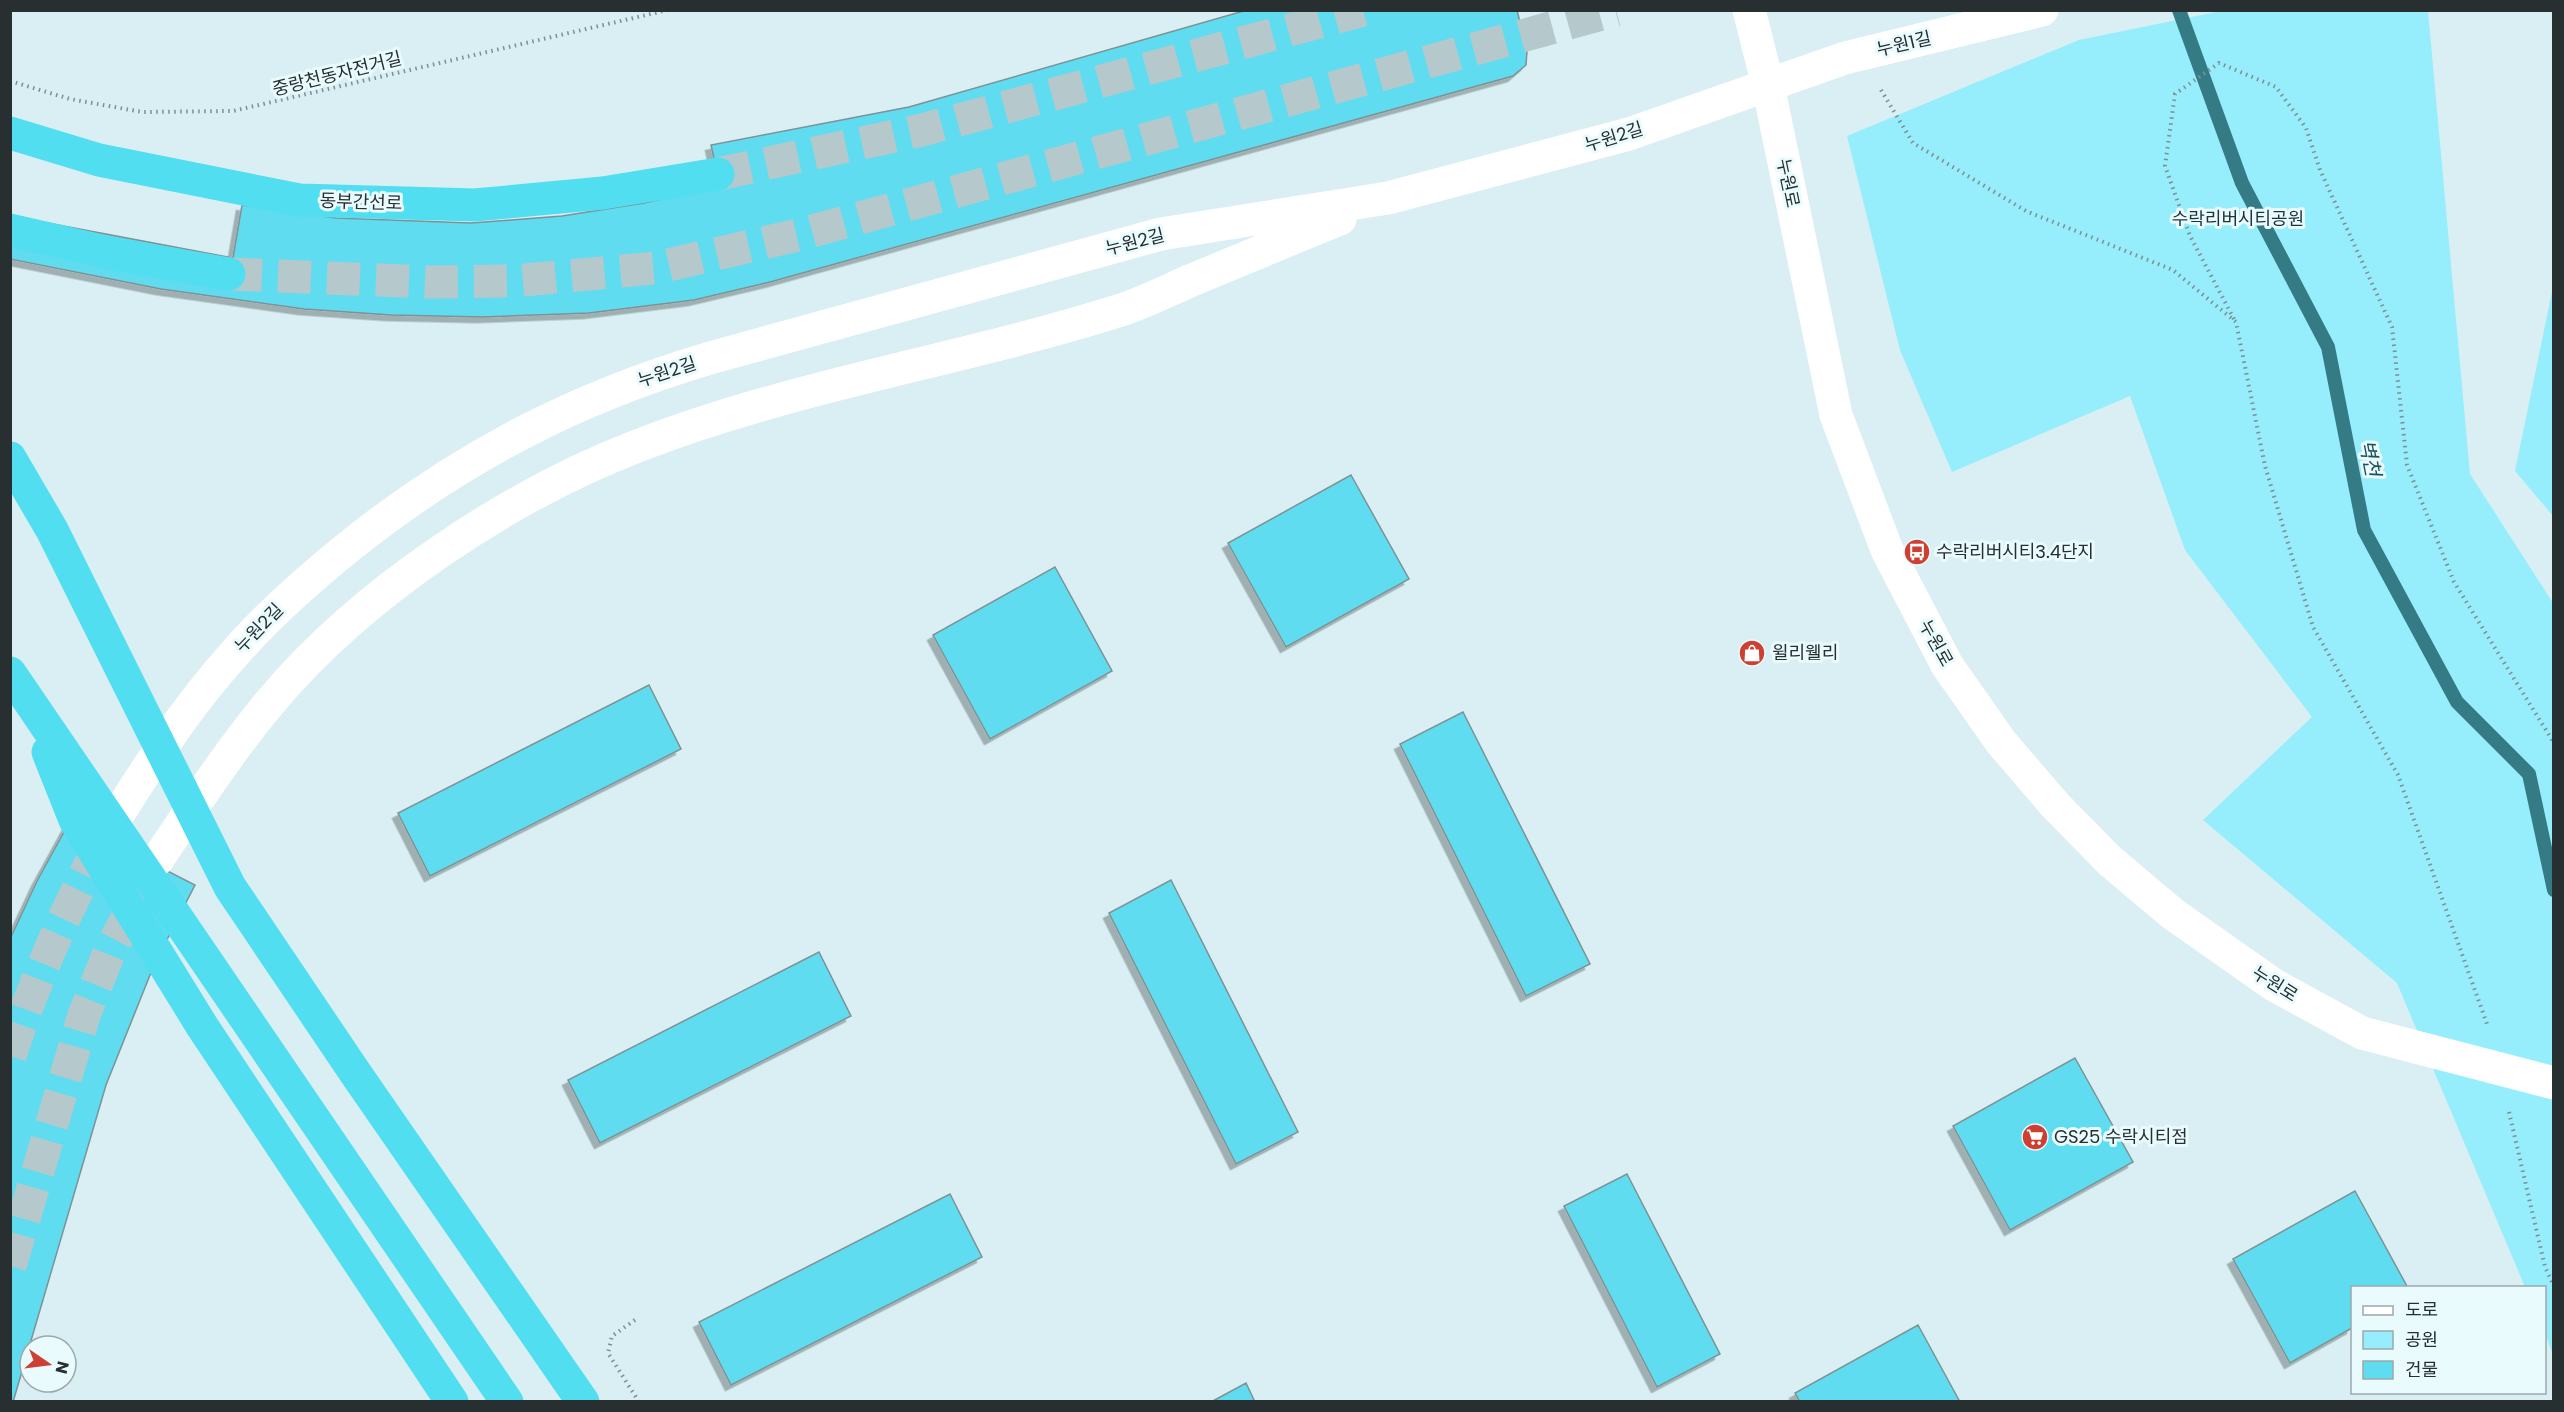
<svg xmlns="http://www.w3.org/2000/svg" width="2564" height="1412" viewBox="0 0 2564 1412" font-family="Poppins,'Noto Sans KR',sans-serif">
<style>
.green{fill:#96edfb}
.lines{fill:none;stroke-linecap:round;stroke-linejoin:round}
.stream{stroke:#357b85;stroke-width:14}
.building{fill:#5fdcef;stroke:#7e9295;stroke-width:1.5;filter:url(#shadow)}
.minor-tunnel{stroke:#b5c9cc;stroke-width:33;stroke-dasharray:33 16;stroke-linecap:butt}
.trunk-tunnel{stroke:#b5c9cc;stroke-width:33;stroke-dasharray:33 16;stroke-linecap:butt}
.path{stroke:#7f8e91;stroke-width:4;stroke-dasharray:1.5 4.5;stroke-linecap:butt}
.minor{stroke:#fff;stroke-width:33}
.trunk{stroke:#50def0;stroke-width:33}
.labels{text-anchor:middle;stroke-width:6;stroke-linejoin:round;paint-order:stroke}
.street-label{font-size:18px;fill:#272f31;stroke:#eafbfe}
.park-label{font-size:18px;fill:#1e3438;stroke:#eafbfe}
.poi-label{font-size:18px;fill:#272f31;stroke:#eafbfe;text-anchor:start}
.water-label{font-size:20px;font-style:italic;fill:#1b5159;stroke:#eafbfe}
</style>
<defs>
<filter id="shadow"><feDropShadow dx="-5.5" dy="5.5" stdDeviation="0" flood-color="#0004"/></filter>
</defs>
<rect width="100%" height="100%" fill="#d9eff3"/>
<path class="green" d="M 2221,11 L 2428,11 L 2470,474 L 2553,603 L 2553,1355 L 2545,1333 L 2544,1288 L 2525,1287 L 2397,983 L 2203,820 L 2312,717 L 2185,550 L 2130,396 L 1952,472 L 1900,350 L 1847,136 L 2079,40 Z
M 2553,287 L 2553,516 L 2515,471 Z"/>
<g class="lines">
<path class="stream" d="M 2179,10 L 2242,183 L 2328,347 L 2364,530 L 2457,702 L 2529,774 L 2554,890"/>
</g>
<path class="building" d="M 1247,10 L 1517,10 L 1527,51 L 1526,65 L 1513,76 L 770,282 L 694,300 L 589,313 L 482,317 L 391,315 L 304,309 L 161,289 L 10,259 L 10,216 L 233,258 L 242,205 L 336,218 L 471,223 L 562,216 L 644,203 L 720,186 L 711,145 L 909,107 Z
M 1351,475 L 1409,579 L 1286,647 L 1228,543 Z
M 1055,567 L 1112,671 L 990,739 L 933,635 Z
M 649,685 L 681,749 L 430,876 L 398,813 Z
M 1463,712 L 1590,964 L 1526,996 L 1400,744 Z
M 70,821 L 195,885 L 154,965 L 106,1085 L 13,1402 L 10,1402 L 10,939 L 37,881 Z
M 1171,880 L 1298,1132 L 1236,1164 L 1109,913 Z
M 819,952 L 851,1016 L 600,1143 L 568,1080 Z
M 2075,1058 L 2133,1162 L 2010,1230 L 1953,1126 Z
M 1627,1174 L 1720,1354 L 1657,1387 L 1564,1206 Z
M 2355,1191 L 2408,1288 L 2352,1288 L 2352,1328 L 2290,1363 L 2233,1259 Z
M 950,1194 L 982,1257 L 731,1385 L 699,1322 Z
M 1918,1325 L 1960,1402 L 1800,1402 L 1795,1393 Z
M 1246,1383 L 1255,1402 L 1211,1402 Z"/>
<g class="lines">
<path class="minor-tunnel" d="M 10,1056 C 35,978 68,906 106,834
M 10,1266 L 84,1015 L 109,953 L 142,889"/>
<path class="trunk-tunnel" d="M 718,174 L 922,130 L 1363,10
M 229,274 L 430,282 L 514,281 L 655,268 L 798,235 L 1616,10"/>
<path class="path" d="M 10,81 L 70,99 L 142,112 L 233,111 L 668,10
M 1881,90 L 1913,143 L 2026,211 L 2173,270 L 2236,322 L 2265,466 L 2313,627 L 2398,775 L 2487,1024
M 2234,319 L 2190,236 L 2165,166 L 2175,94 L 2219,63 L 2276,87 L 2306,128 L 2320,170 L 2392,327 L 2407,465 L 2454,582 L 2554,743
M 2509,1112 L 2545,1267 L 2554,1286
M 635,1320 L 612,1336 L 608,1353 L 639,1402"/>
<path class="minor" d="M 1749,10 L 1768,85 L 1836,415 L 1887,550 L 1947,665 L 2001,742 L 2055,805 L 2110,861 L 2173,914 L 2274,985 L 2362,1033 L 2554,1083
M 106,834 C 145,771 185,708 235,653 C 270,613 310,578 351,545 C 461,457 575,398 710,358 L 1161,234 L 1388,198 L 1629,134 L 1845,58 L 2042,10
M 158,859 C 194,805 230,750 272,700 C 362,593 509,495 640,445 C 795,385 963,360 1121,310 C 1145,302 1169,290 1192,280 C 1241,260 1290,239 1340,219"/>
<path class="trunk" d="M 10,133 L 99,160 L 299,200 L 475,205 L 603,193 L 718,174
M 10,230 L 115,254 L 229,274
M 10,458 L 52,530 L 230,887 L 356,1074 L 583,1402
M 10,673 L 507,1402
M 48,752 L 75,820 L 202,1026 L 452,1402"/>
</g>
<defs>
<symbol id="bus-disc" viewBox="-11 -11 22 22"><circle r="9.5" fill="#cc3f32" stroke="#eafbfe"/><path d="M-5-6H5V4H4V6H2V4H-2V6H-4V4H-5ZM-3.5-4V0h7V-4ZM-3.5 1.2v1.5H-2V1.2ZM2 1.2v1.5H3.5V1.2Z" fill="#fff"/></symbol>
<symbol id="shop-disc" viewBox="-11 -11 22 22"><circle r="9.5" fill="#cc3f32" stroke="#eafbfe"/><path d="M-5-2.5h2.3a2.7 3.5 0 0 1 5.4 0H5L5.5 6h-11ZM-1.5-2.5h3a1.5 2.3 0 0 0-3 0Z" fill="#fff"/></symbol>
<symbol id="supermarket-disc" viewBox="-11 -11 22 22"><circle r="9.5" fill="#cc3f32" stroke="#eafbfe"/><path d="M-6-5.5h2.5l.6 2H6L4.5 2H-2.5L-4.4-4H-6ZM-1.5 3.2a1.3 1.3 0 1 0 .1 0ZM3 3.2a1.3 1.3 0 1 0 .1 0Z" fill="#fff"/></symbol>
</defs>
<g fill-rule="evenodd">
<use href="#bus-disc" x="1902" y="537" width="30" height="30"/>
<use href="#shop-disc" x="1737" y="638" width="30" height="30"/>
<use href="#supermarket-disc" x="2020" y="1122" width="30" height="30"/>
</g>
<g class="labels">
<g class="street-label">
<text transform="translate(1904 44) rotate(-13)" y="6">누원1길</text>
<text transform="translate(337 74) rotate(-14)" y="6">중랑천동자전거길</text>
<text transform="translate(1614 137) rotate(-17)" y="6">누원2길</text>
<text transform="translate(1788 183) rotate(78)" y="6">누원로</text>
<text transform="translate(361 202) rotate(2)" y="6">동부간선로</text>
<text transform="translate(1135 242) rotate(-14)" y="6">누원2길</text>
<text transform="translate(667 372) rotate(-18)" y="6">누원2길</text>
<text transform="translate(259 628) rotate(-46)" y="6">누원2길</text>
<text transform="translate(1936 643) rotate(61)" y="6">누원로</text>
<text transform="translate(2275 984) rotate(32)" y="6">누원로</text>
</g>
<g class="park-label">
<text x="2238" y="225">수락리버시티공원</text>
</g>
<g class="poi-label">
<text x="1936" y="558">수락리버시티3.4단지</text>
<text x="1772" y="659">윌리웰리</text>
<text x="2054" y="1143">GS25 수락시티점</text>
</g>
<g class="water-label">
<text transform="translate(2370 458) rotate(79)" y="7">벽천</text>
</g>
</g>
<rect width="2564" height="1412" fill="none" stroke="#272f31" stroke-width="24"/>
<rect x="2351" y="1286" width="195" height="108" fill="#eafbfe" stroke="#9ca9ac" stroke-width="1.5"/>
<rect x="2363" y="1306" width="30" height="9" fill="#ffffff" stroke="#9ca9ac" stroke-width="1.5"/>
<text x="2405" y="1316" font-size="18" fill="#272f31">도로</text>
<rect x="2363" y="1331" width="30" height="18" fill="#96edfb" stroke="#9ca9ac" stroke-width="1.5"/>
<text x="2405" y="1346" font-size="18" fill="#272f31">공원</text>
<rect x="2363" y="1361" width="30" height="18" fill="#5fdcef" stroke="#9ca9ac" stroke-width="1.5"/>
<text x="2405" y="1376" font-size="18" fill="#272f31">건물</text>
<g transform="translate(48 1364) rotate(104)"><circle r="28" fill="#eafbfe" stroke="#9ca9ac" stroke-width="1.5"/>
<path d="M0-4.5L10 22L0 15L-10 22Z" fill="#cc3f32"/>
<text y="-9" font-size="16" font-weight="bold" text-anchor="middle" fill="#272f31">N</text>
</g>
</svg>
